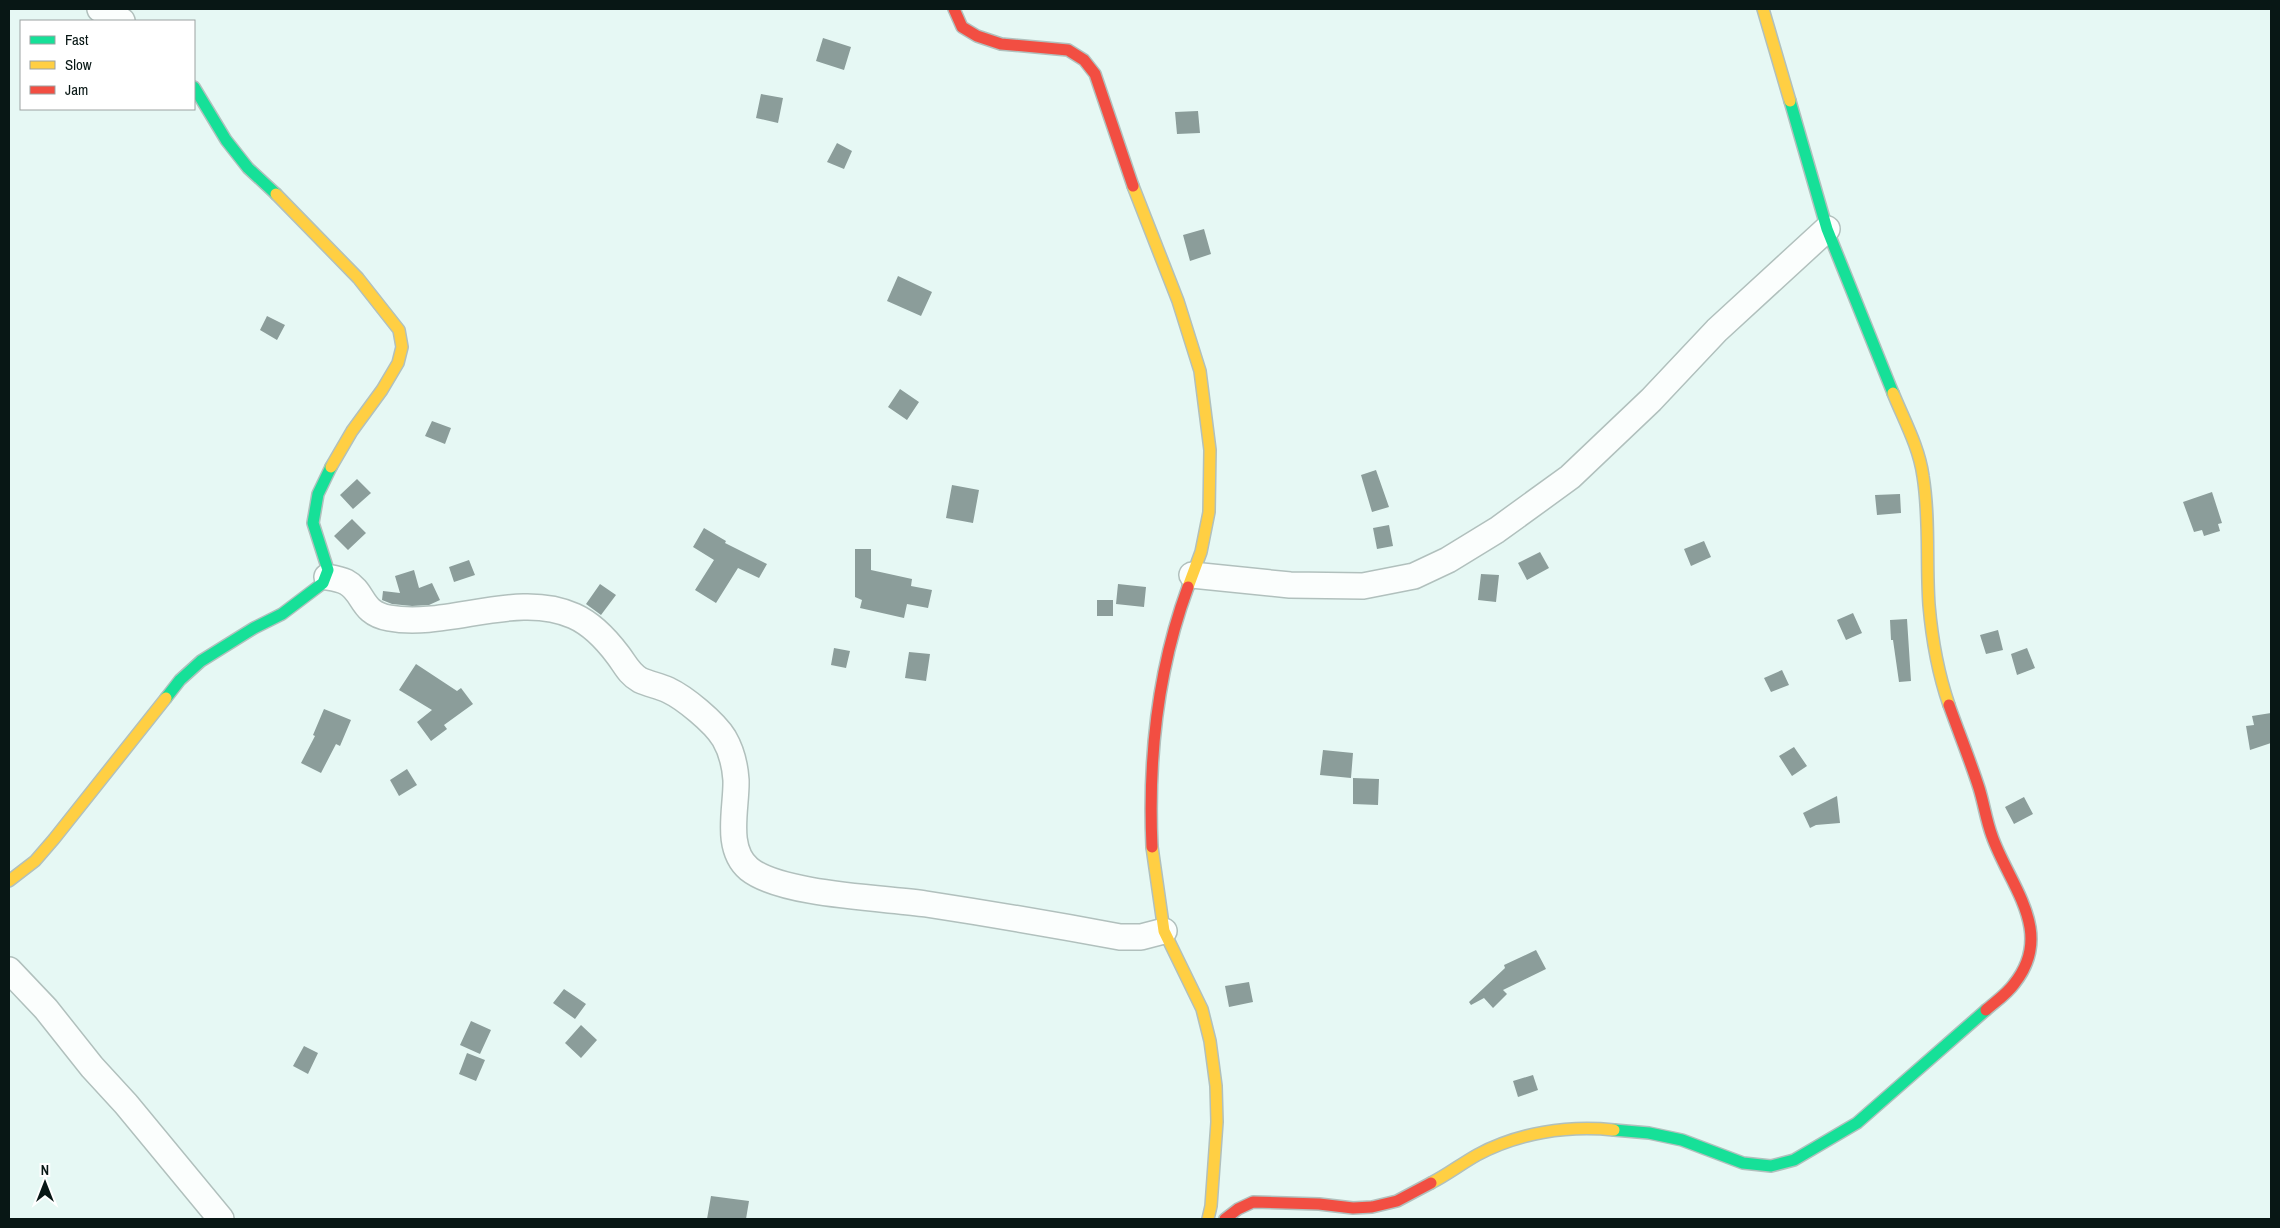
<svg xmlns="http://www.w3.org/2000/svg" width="2280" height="1228" viewBox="0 0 2280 1228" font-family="'Archivo Narrow',sans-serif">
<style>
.building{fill:#8b9d9a}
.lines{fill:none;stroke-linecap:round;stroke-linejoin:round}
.street-casing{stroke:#b1c0bd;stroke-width:28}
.fast-casing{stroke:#b1c0bd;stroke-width:14}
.slow-casing{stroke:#b1c0bd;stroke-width:14}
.jam-casing{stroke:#b1c0bd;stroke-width:14}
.street{stroke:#fbfefd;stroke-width:25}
.fast{stroke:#16e098;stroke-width:11}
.slow{stroke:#ffcf43;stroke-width:11}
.jam{stroke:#f24e42;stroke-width:11}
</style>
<rect width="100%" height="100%" fill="#e6f8f4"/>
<path class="building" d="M 823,38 L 851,47 L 844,70 L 816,61 Z
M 761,94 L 783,98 L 778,123 L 756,118 Z
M 1198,111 L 1200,133 L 1177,134 L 1175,112 Z
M 837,143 L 852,151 L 844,169 L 827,162 Z
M 1204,229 L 1211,254 L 1190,261 L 1183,235 Z
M 898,276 L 932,292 L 921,316 L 887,301 Z
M 267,316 L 285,325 L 277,340 L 260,330 Z
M 900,389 L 919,402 L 907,420 L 888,407 Z
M 432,421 L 451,428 L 445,444 L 425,436 Z
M 1376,470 L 1389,507 L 1372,512 L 1361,475 Z
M 357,479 L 371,493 L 353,509 L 340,495 Z
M 952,485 L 979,490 L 973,523 L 946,518 Z
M 2212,492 L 2222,523 L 2218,524 L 2220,531 L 2204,536 L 2202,530 L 2194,532 L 2183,502 Z
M 1900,494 L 1901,513 L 1877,515 L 1875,495 Z
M 352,519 L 366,533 L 348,550 L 334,536 Z
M 1389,525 L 1393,546 L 1377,549 L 1373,528 Z
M 704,528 L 726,541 L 725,543 L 767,564 L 759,578 L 738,568 L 716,603 L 695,590 L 714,560 L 693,547 Z
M 1704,541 L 1711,557 L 1691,566 L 1684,549 Z
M 855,549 L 871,549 L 871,570 L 912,579 L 911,586 L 932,590 L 928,608 L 907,604 L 904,618 L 860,608 L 862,600 L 855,597 Z
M 1540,552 L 1549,568 L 1527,580 L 1518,563 Z
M 469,560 L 475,575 L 454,582 L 449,567 Z
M 414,570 L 419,588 L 432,583 L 440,600 L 429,605 L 412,606 L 392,604 L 382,600 L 383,591 L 400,593 L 395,576 Z
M 1481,574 L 1499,575 L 1496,602 L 1478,600 Z
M 600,584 L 616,595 L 601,615 L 586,604 Z
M 1118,584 L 1146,587 L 1144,607 L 1116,604 Z
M 1097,600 L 1113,600 L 1113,616 L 1097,616 Z
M 1853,613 L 1862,633 L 1846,640 L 1837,620 Z
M 1907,619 L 1911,681 L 1899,682 L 1893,640 L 1891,640 L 1890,620 Z
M 1998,630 L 2003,650 L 1986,654 L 1980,635 Z
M 834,648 L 850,651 L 846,668 L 831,665 Z
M 2027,648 L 2035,668 L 2017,675 L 2011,654 Z
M 909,652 L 930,654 L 926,681 L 905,678 Z
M 416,664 L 457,691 L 461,688 L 473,704 L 444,725 L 447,729 L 431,741 L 417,722 L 432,710 L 399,690 Z
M 1782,670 L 1789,685 L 1771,692 L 1764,678 Z
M 324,709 L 351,720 L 340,746 L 336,744 L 321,773 L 301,763 L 315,736 L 313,735 Z
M 2271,713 L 2271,743 L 2250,750 L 2246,726 L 2254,725 L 2252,716 Z
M 1794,747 L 1807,766 L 1792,776 L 1779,756 Z
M 1323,750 L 1353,753 L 1351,778 L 1320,775 Z
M 407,769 L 417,785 L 399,796 L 390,780 Z
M 1353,778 L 1379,779 L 1378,805 L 1353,804 Z
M 1837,796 L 1840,823 L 1816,825 L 1810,828 L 1803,813 Z
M 2024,797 L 2033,814 L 2014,824 L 2005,807 Z
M 1536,950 L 1546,969 L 1503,990 L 1507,994 L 1493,1008 L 1484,998 L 1471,1005 L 1469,1002 L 1505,968 L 1504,965 Z
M 1249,982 L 1253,1002 L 1229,1007 L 1225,986 Z
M 564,989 L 586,1004 L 575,1019 L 553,1003 Z
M 471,1021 L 491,1030 L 480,1054 L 460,1045 Z
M 581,1025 L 597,1040 L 581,1058 L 565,1043 Z
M 304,1046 L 318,1053 L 308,1074 L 293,1066 Z
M 467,1053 L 485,1060 L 476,1081 L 459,1074 Z
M 1533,1075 L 1538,1090 L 1518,1097 L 1513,1081 Z
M 711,1196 L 749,1201 L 746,1219 L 707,1219 Z"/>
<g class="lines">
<defs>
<path id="street" d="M 100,9 L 122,21
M 1192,575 L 1290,585 L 1363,586 L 1414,576 L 1448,560 L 1497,530 L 1570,477 L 1651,400 L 1717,330 L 1827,229
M 327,577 C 333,578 340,579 346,582 C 365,592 360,613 389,618 C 447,629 518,590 574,616 C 592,624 606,639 618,655 C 625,664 629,674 640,680 C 649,684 659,686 668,690 C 685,698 714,722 724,738 C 731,750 735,765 736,780 C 737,807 724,848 749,869 C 781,895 884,898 926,904 C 991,914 1056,925 1120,937 L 1141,937 L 1164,931
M 9,970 L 46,1009 L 92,1067 L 126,1104 L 221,1219"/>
<path id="fast" d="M 194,87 L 226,140 L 248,168 L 276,194
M 1790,101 L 1827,229 L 1893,393
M 166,698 L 180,680 L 201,661 L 254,628 L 282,614 L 323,583 L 328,570 L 313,523 L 318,494 L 331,467
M 1614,1130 L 1649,1133 L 1682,1140 L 1743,1163 L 1771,1166 L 1794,1160 L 1857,1123 L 1986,1010"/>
<path id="slow" d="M 1763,9 L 1790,101
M 1133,186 L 1178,301 L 1200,371 L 1210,450 L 1209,512 L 1201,552 L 1188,587
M 276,194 L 358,278 L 399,330 L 402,347 L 398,363 L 382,390 L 352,431 L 331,467
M 1893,393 C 1904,420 1919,447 1923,476 C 1930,519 1926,562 1929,605 C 1932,640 1938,673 1949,705
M 1152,847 L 1164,931 L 1202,1009 L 1210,1041 L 1216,1086 L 1217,1122 L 1211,1206 L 1208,1219
M 9,881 L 35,861 L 54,839 L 166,698
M 1431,1183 C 1447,1175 1461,1164 1477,1155 C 1518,1133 1567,1125 1614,1130"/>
<path id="jam" d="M 954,9 L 962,27 L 977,36 L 1001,44 L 1068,50 L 1084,60 L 1095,74 L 1133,186
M 1949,705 C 1959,733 1970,760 1979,788 C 1984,804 1986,820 1992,836 C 2009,885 2056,932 2014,984 C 2007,994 1995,1002 1986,1010
M 1152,847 C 1148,758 1157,671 1188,587
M 1225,1219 L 1238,1209 L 1253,1202 L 1319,1204 L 1353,1208 L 1372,1207 L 1397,1201 L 1431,1183"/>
</defs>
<use href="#street" class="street-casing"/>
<use href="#fast" class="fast-casing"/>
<use href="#slow" class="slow-casing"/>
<use href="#jam" class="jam-casing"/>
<use href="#street" class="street"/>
<use href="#fast" class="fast"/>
<use href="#slow" class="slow"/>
<use href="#jam" class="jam"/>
</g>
<rect width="2280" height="1228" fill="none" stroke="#081715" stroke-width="20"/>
<rect x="20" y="20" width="175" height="90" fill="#ffffff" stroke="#9ca2a1"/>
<rect x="30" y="36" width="25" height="8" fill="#16e098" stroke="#9ca2a1"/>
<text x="65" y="45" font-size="15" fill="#081715">Fast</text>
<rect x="30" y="61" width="25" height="8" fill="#ffcf43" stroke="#9ca2a1"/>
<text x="65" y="70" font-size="15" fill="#081715">Slow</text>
<rect x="30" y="86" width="25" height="8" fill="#f24e42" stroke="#9ca2a1"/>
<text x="65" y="95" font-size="15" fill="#081715">Jam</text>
<g transform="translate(45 1183)" stroke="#ffffff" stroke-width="4" paint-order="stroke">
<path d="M0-4L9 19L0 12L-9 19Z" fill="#081715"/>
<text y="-8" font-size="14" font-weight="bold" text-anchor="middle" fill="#081715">N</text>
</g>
</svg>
